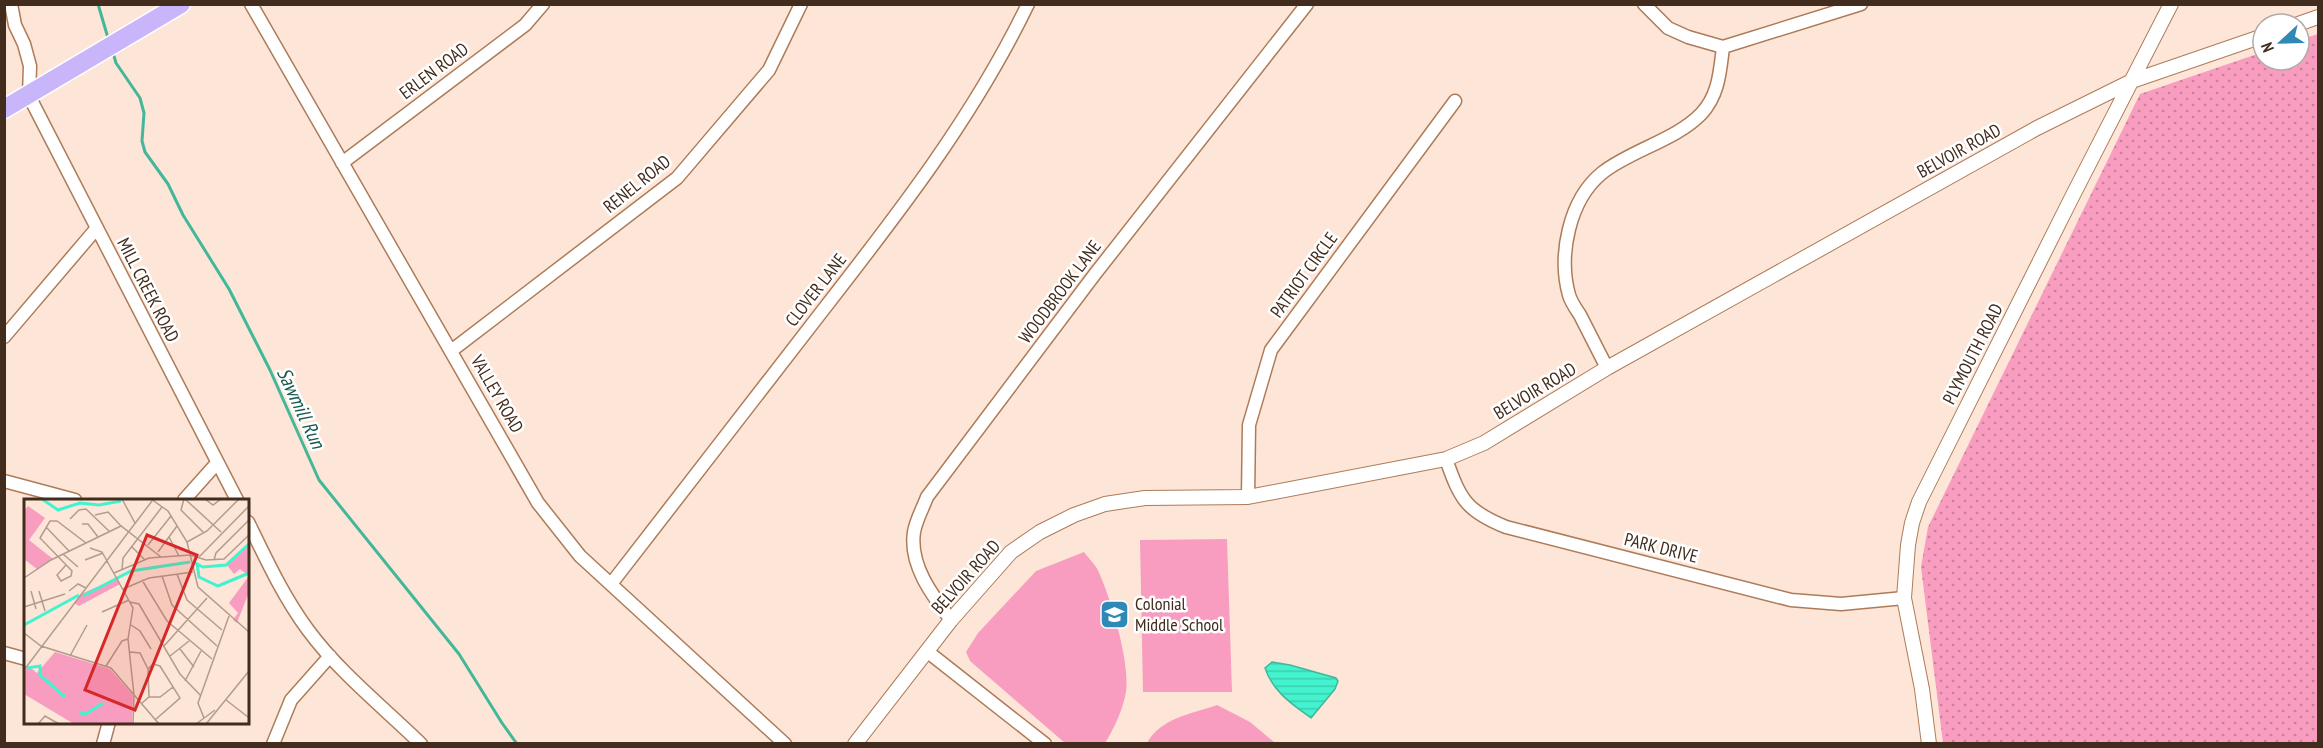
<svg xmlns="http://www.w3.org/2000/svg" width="2323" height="748" viewBox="0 0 2323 748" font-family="'PT Sans Narrow',sans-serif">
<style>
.grass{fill:url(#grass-dots)}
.park{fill:#f89dc0}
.water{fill:url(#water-rules);stroke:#42b799;stroke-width:1.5}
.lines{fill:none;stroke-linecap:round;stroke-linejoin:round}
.stream{stroke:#42b799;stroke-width:3}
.minor-casing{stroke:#ae7b58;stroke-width:15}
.tertiary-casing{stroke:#ae7b58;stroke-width:16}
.primary-casing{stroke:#fff;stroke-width:21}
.minor{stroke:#fff;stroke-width:12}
.tertiary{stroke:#fff;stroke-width:14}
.primary{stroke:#c9b5fa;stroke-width:18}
.labels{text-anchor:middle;stroke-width:5;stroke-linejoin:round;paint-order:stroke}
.street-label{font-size:18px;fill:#412c1d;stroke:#fff}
.poi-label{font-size:18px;fill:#412c1d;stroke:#fff;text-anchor:start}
.water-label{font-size:20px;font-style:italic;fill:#175b4d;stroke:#fff}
.inset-river{fill:none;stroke:#43f2ce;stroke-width:3}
.inset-road{fill:none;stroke:#b29c8d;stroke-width:1.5}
.view{fill:#d62828;fill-opacity:0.15;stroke:#d62828;stroke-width:3}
.inset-edge{fill:none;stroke:#412c1d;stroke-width:3}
</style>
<defs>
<pattern id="grass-dots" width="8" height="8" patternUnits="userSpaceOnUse" patternTransform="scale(1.5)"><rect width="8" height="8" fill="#f89dc0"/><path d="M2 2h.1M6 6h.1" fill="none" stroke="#ca809b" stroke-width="1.8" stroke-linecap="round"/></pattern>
<pattern id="water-rules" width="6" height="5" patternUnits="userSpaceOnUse" patternTransform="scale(1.5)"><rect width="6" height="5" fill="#43f2ce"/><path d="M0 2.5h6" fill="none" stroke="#3cd0b0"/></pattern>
</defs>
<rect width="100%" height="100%" fill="#fde6d7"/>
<path class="grass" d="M 2318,34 L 2318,743 L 1943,743 L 1921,567 L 1928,527 L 2140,94 L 2263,52 L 2263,60 L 2299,60 L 2299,40 Z"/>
<path class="park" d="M 1227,539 L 1232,692 L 1143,692 L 1140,540 Z
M 1084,552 C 1089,559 1097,566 1100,575 C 1112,603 1130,662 1126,692 C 1123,709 1114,729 1105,743 L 1065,743 L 970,661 L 966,652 L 978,633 L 1036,571 Z
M 1217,705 L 1250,722 L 1275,743 L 1147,743 C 1161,718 1191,714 1217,705 Z"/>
<path class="water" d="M 1272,662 L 1290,665 L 1336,678 L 1338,681 L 1335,689 L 1311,718 C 1292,704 1273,692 1265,668 Z"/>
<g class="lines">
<path class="stream" d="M 98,4 L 108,38
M 114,56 L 116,63 L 140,98 L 144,113 L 142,141 L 145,152 L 168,184 L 183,215 L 229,289 L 270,370 L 319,480 L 459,654 L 502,723 L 517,744"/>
<defs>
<path id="minor" d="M 11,4 L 15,25 L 24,44 L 30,66 L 29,96 L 237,500
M 251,4 L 538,503 L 580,556 L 785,744
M 1644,4 L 1668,28 L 1688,37 L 1723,47 L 1861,4
M 342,163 L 525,25 L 543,4
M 4,337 L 96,229
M 451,351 L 677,178 L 769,70 L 801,4
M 1607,368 C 1598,350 1589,333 1580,315 C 1576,309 1571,302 1569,295 C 1558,255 1569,200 1602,173 C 1629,151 1676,140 1701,114 C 1719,95 1720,71 1723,47
M 1446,459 C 1460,499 1466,511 1506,527 L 1791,600 L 1841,604 L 1904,598
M 4,481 L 75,500
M 1248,497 L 1249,425 L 1271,350 L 1455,101
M 184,500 L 217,463
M 248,522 C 266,559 283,596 308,630 C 339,672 383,707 421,744
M 611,584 C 681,494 750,404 820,314 C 897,215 973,118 1028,4
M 951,620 C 932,595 909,565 914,532 C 916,520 923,508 927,497 L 1095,274 L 1307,4
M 928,652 L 1045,744
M 4,653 L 26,659
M 103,744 L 109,722
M 273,744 L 291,700 L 330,656"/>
<path id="tertiary" d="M 2298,24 L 2318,17
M 855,744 L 951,620 L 1011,552 L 1040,532 L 1074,515 L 1105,504 L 1145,498 L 1248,497 L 1446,459 L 1484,443 L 1607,368 L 2037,128 L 2132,81 L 2263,36
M 1929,744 L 1922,689 L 1904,598 L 1908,545 L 1912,523 L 1919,502 L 2073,195 L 2171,4"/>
<path id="primary" d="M 4,109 L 181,4"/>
</defs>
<use href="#minor" class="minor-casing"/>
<use href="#tertiary" class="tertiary-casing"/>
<use href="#primary" class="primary-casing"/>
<use href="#minor" class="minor"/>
<use href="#tertiary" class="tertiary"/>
<use href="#primary" class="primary"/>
</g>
<defs>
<symbol id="school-square" viewBox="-11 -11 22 22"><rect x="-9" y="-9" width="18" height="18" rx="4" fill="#2f89b6" stroke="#fff"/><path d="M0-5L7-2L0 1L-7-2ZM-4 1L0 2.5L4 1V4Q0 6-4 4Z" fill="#fff"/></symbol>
</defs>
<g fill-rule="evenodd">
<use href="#school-square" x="1098" y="598" width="33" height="33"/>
</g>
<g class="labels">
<g class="street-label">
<text transform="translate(434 71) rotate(-37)" y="6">ERLEN ROAD</text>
<text transform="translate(1959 151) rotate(-29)" y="6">BELVOIR ROAD</text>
<text transform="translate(637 184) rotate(-39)" y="6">RENEL ROAD</text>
<text transform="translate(1304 275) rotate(-54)" y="6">PATRIOT CIRCLE</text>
<text transform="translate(148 290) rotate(63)" y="6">MILL CREEK ROAD</text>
<text transform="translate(816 290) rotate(-52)" y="6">CLOVER LANE</text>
<text transform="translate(1060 292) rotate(-53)" y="6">WOODBROOK LANE</text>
<text transform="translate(1973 354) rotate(-63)" y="6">PLYMOUTH ROAD</text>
<text transform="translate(1535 391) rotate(-31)" y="6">BELVOIR ROAD</text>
<text transform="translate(497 394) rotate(60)" y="6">VALLEY ROAD</text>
<text transform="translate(1661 548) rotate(14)" y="6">PARK DRIVE</text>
<text transform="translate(966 577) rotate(-48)" y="6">BELVOIR ROAD</text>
</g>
<g class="poi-label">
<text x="1135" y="610">Colonial<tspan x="1135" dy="21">Middle School</tspan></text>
</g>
<g class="water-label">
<text transform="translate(301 408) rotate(65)" y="7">Sawmill Run</text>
</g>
</g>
<g transform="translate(24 499)">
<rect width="225" height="225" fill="#fde6d7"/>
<path d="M 31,153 L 86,170 L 109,196 L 108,225 L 50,225 L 0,195 L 0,173 L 4,167 L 13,174 Z" fill="#f89dc0"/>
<path d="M 4,7 L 21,19 L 5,41 L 29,60 L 13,70 L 0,60 L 0,12 Z" fill="#f89dc0"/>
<path d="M 225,44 L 225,93 L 213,124 L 209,121 L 214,114 L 205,104 L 225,77 L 216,70 L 210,75 L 202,65 ZM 93,79 L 96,85 L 55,107 L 50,104 L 57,95 Z" fill="#f89dc0"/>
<path class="inset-river" d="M 18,0 L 34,11 L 56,4 L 75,6 L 97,2M 169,63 L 179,68 L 202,66 L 225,45M 173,64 L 175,78 L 194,87 L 225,74M 59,97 L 107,72 L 166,63M 0,126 L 55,96M 3,169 L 16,167 L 16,176 L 41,198M 56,214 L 62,215 L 79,204"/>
<path class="inset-road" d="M 98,0 L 111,24M 127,0 L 144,12 L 163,43 L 174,88 L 225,133M 160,0 L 157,11 L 180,34M 161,0 L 197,33M 181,0 L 189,6 L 197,0M 71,16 L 84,13 L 97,27M 46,20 L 55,11 L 62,10 L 86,33M 58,25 L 64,25 L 74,38M 22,28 L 45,52M 145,38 L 155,57M 163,43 L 183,32 L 215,0M 124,46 L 147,17M 108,48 L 121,61M 66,49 L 78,53 L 109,109 L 104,140 L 110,196 L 109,225M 134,53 L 153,27M 39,55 L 54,68M 175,58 L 225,7M 61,61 L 79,54M 190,61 L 192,54 L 225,21M 42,66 L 33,76 L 37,82 L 47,77 L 48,72 L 16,39 L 26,22 L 33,22 L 62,44M 98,71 L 99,59 L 138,8M 90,74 L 125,59 L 166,56 L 182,61 L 200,60 L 225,36M 153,75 L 163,101 L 198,131M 138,77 L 148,106 L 193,147M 0,79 L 27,61 L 97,27 L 137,58M 118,81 L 143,122 L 188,160M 99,90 L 125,79 L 169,73M 7,92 L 12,110M 15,92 L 21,112M 45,92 L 54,85 L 62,89M 106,103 L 115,105 L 156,175 L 177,197M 0,108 L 41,95M 78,113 L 105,101M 107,126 L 116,132 L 127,150M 0,134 L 17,147 L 87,169 L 135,225M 140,147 L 183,99M 156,150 L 170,168M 106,153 L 116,154 L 124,170M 46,157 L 63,126M 146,157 L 165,142M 82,167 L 98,142 L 104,140M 124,170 L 129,165 L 136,167 L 156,199 L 131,221M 124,170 L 125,198M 0,171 L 128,2M 161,182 L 177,152M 202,201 L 224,218M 118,204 L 125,198 L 136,198 L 149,188M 180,219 L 174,204 L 205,117M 14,225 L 21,217 L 35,225M 172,225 L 191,211M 182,225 L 225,172"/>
<path class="view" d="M 123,36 L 173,56 L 111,211 L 61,191 Z"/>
<rect width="225" height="225" class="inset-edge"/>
</g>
<rect width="2323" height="748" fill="none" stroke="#412c1d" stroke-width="12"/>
<g transform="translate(2281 42) rotate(248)"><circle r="28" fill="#ffffff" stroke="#b3aba5" stroke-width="1.5"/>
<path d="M0-4.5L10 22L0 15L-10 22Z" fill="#2f89b6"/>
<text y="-9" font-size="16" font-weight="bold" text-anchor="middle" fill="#412c1d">N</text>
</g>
</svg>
